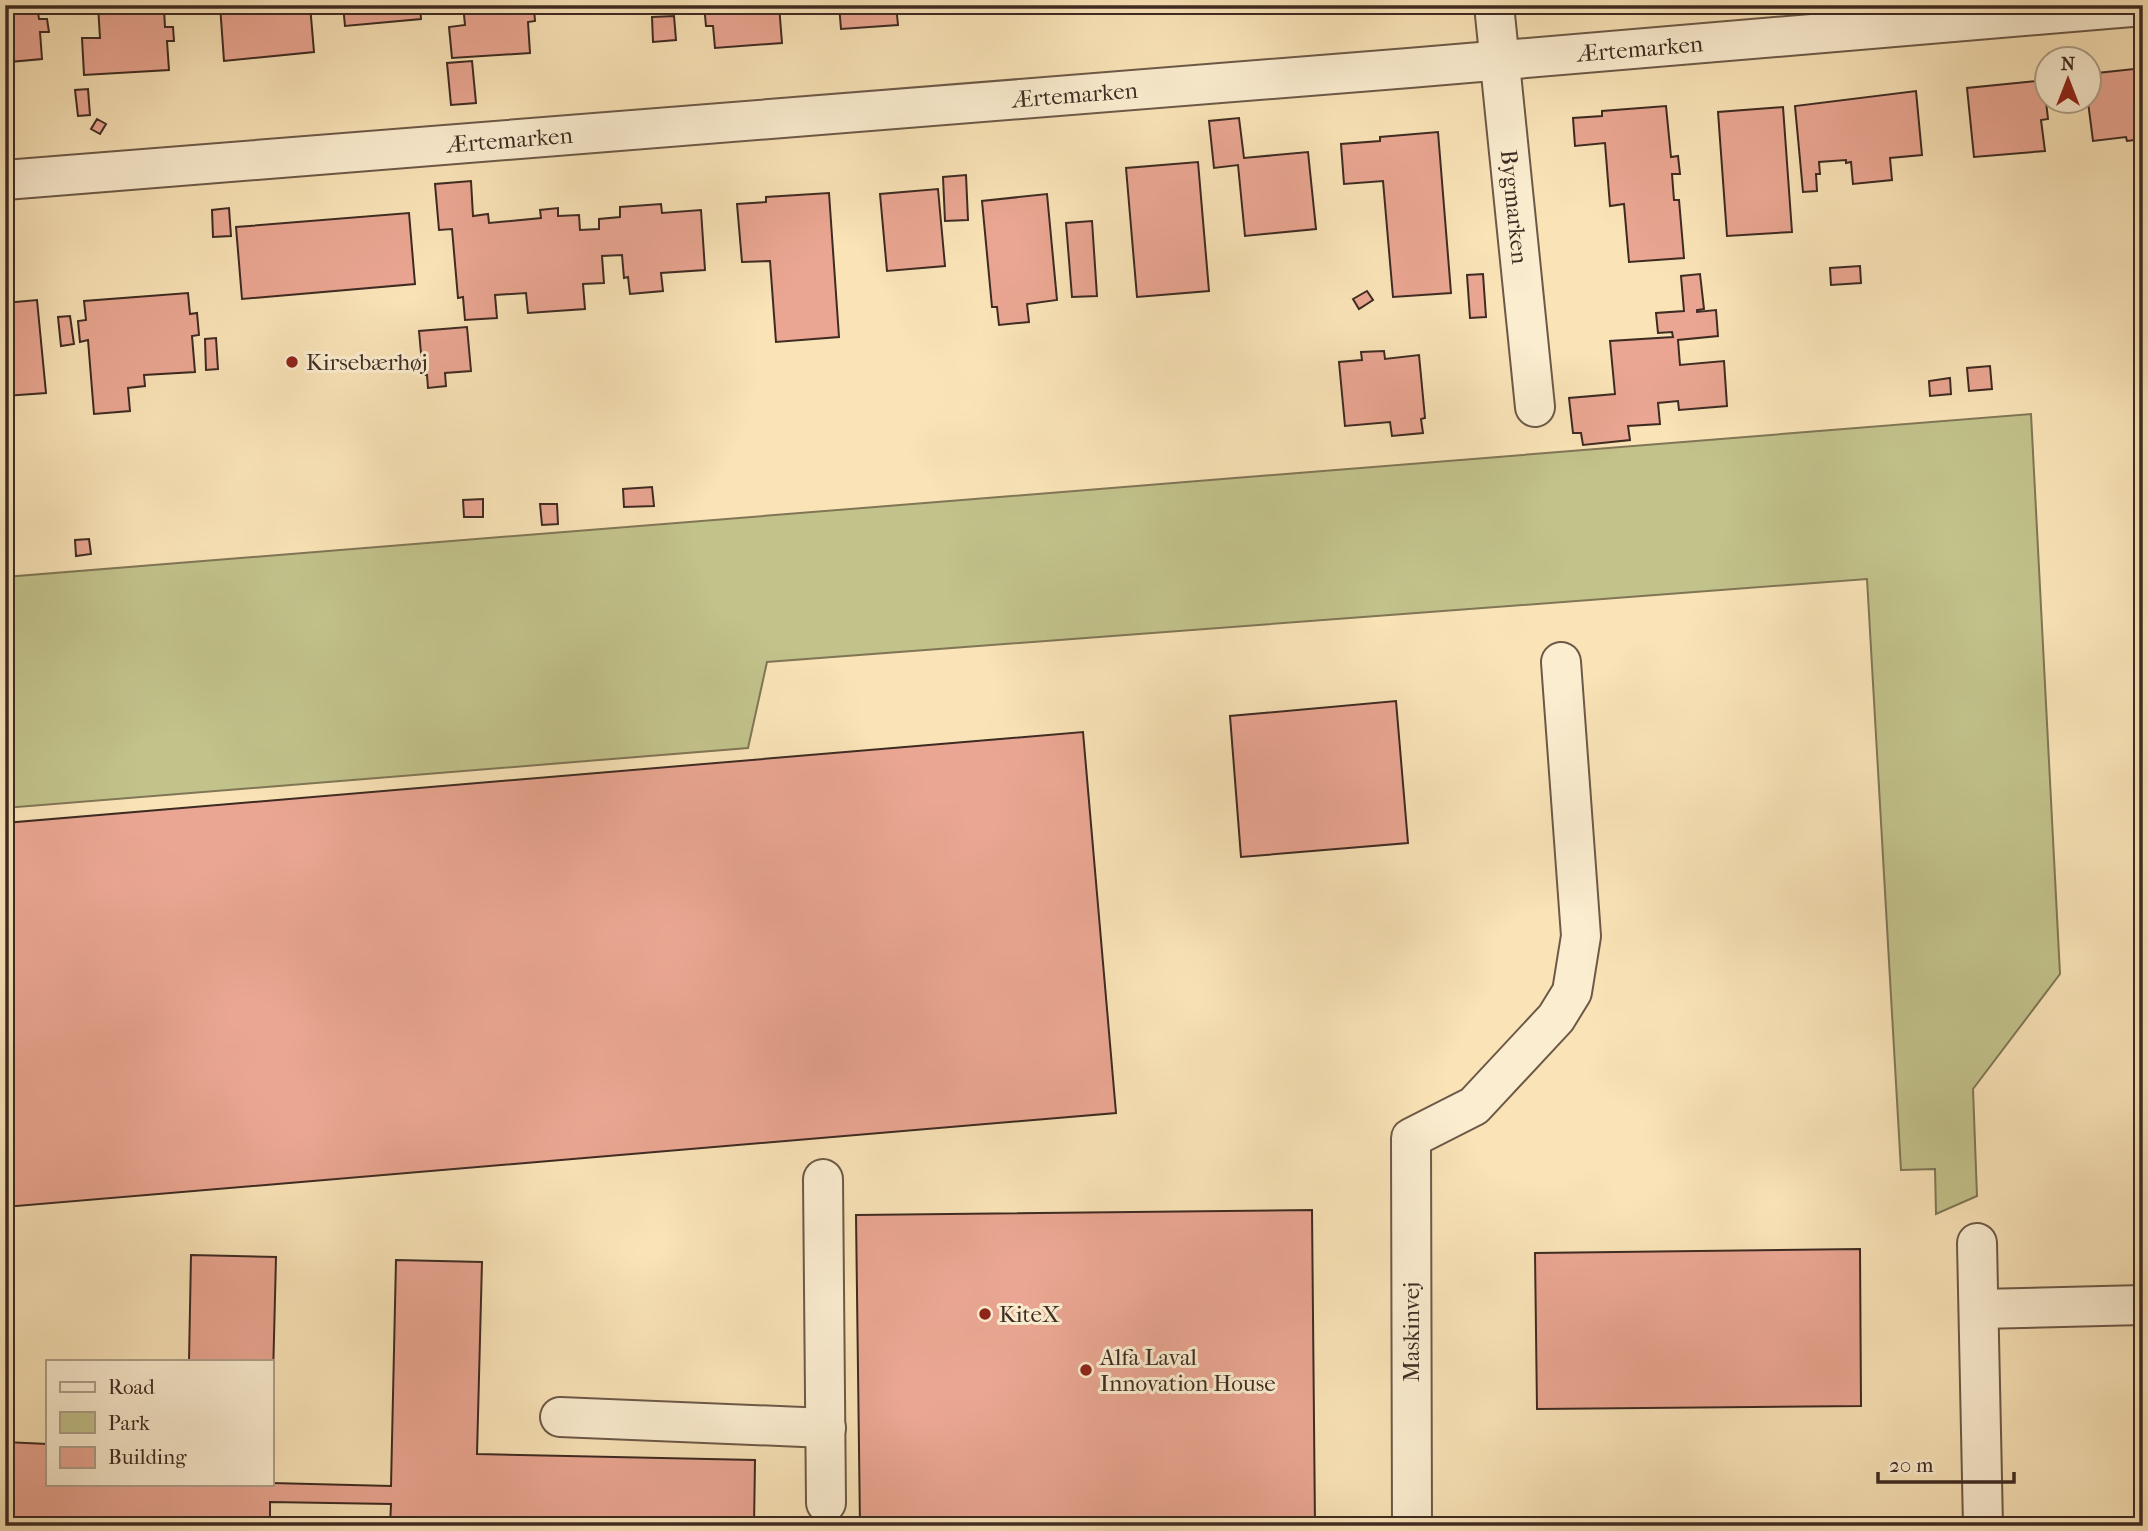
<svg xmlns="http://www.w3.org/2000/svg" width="2148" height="1531" viewBox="0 0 2148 1531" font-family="'IM FELL French Canon',serif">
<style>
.green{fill:#c2c28b;stroke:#807656;stroke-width:2}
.building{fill:#eaa692;stroke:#3e2b22;stroke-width:2}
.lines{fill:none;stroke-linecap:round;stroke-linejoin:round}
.minor-casing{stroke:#6d5947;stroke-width:42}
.minor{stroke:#fbedd0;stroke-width:38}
.poi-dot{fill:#8f2418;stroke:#fbedd0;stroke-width:2.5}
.labels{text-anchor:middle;stroke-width:6;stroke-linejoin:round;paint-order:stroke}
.street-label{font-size:23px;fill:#3e2b22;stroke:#fbedd0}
.poi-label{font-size:23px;fill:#3e2b22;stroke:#fbedd0;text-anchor:start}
</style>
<rect width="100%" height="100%" fill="#f9e3b7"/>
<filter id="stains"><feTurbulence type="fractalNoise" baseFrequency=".00286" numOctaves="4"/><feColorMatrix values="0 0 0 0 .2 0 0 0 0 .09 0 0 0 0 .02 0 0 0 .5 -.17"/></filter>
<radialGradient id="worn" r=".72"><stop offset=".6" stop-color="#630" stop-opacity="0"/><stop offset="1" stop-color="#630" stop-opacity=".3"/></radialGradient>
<path class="green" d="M 2031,414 L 2060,974 L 1973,1089 L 1977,1196 L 1936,1214 L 1935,1169 L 1901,1170 L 1867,579 L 767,662 L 748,748 L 5,808 L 5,577 Z"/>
<path class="building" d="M 5,5 L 37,5 L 39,19 L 47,19 L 49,32 L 40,32 L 42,59 L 10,62 L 11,80 L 5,80 Z
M 98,5 L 186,5 L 187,8 L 164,9 L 165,27 L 173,27 L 174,41 L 167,41 L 169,70 L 84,75 L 82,38 L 100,38 Z
M 220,5 L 310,5 L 314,52 L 224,61 Z
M 343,5 L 420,5 L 421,19 L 345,26 Z
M 463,5 L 526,5 L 527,9 L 534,9 L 535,21 L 528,22 L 530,53 L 452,58 L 449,27 L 465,25 Z
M 704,5 L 779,5 L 782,43 L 715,48 L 713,26 L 706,26 Z
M 839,5 L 896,5 L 898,25 L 841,29 Z
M 959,5 L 1032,5 L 1032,6 L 960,13 Z
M 674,16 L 676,40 L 653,42 L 652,17 Z
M 472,61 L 476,103 L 451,105 L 447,63 Z
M 2143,68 L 2143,139 L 2127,141 L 2126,137 L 2093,141 L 2088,102 L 2088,74 Z
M 2037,81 L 2038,93 L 2045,93 L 2048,119 L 2041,120 L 2045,151 L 1974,157 L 1967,88 Z
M 88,89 L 90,115 L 78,116 L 75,90 Z
M 1916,91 L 1922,155 L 1890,158 L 1892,180 L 1853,184 L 1851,162 L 1846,163 L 1846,160 L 1819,162 L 1820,174 L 1816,174 L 1817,191 L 1803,192 L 1795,106 Z
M 1666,106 L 1671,157 L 1678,156 L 1680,174 L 1672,174 L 1674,200 L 1679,200 L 1684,258 L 1629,262 L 1624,204 L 1610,206 L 1605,143 L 1575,146 L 1573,118 L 1602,116 L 1602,111 Z
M 1783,107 L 1792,232 L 1727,236 L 1718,112 Z
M 1239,118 L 1244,158 L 1308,152 L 1316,229 L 1245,236 L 1238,165 L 1214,168 L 1209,121 Z
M 97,119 L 106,124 L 100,134 L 91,129 Z
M 1438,132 L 1451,293 L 1393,297 L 1383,181 L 1344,184 L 1341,144 L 1380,141 L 1380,137 Z
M 1198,162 L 1209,291 L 1137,297 L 1126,168 Z
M 966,175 L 968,220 L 945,221 L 943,177 Z
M 471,181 L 473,216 L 488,214 L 489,223 L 541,218 L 540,210 L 558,208 L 558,216 L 579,215 L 580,230 L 599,229 L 599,219 L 620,217 L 620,207 L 661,204 L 662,213 L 701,210 L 705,270 L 661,273 L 663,291 L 630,294 L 628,277 L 624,278 L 622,255 L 602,256 L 604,283 L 583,284 L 585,309 L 528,313 L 526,293 L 495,295 L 497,318 L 465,320 L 463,297 L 458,298 L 452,229 L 439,230 L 435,184 Z
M 938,189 L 945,266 L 887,271 L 880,194 Z
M 829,193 L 839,337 L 776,342 L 770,261 L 742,262 L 737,204 L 766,202 L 766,197 Z
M 1047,194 L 1057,300 L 1027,304 L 1029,322 L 999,325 L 997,307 L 992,307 L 982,201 Z
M 229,208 L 231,236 L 213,237 L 212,210 Z
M 409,213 L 415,284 L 242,299 L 236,227 Z
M 1092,221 L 1097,296 L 1072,297 L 1066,223 Z
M 1860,266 L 1861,283 L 1831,285 L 1830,268 Z
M 1483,274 L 1486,317 L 1470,318 L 1467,275 Z
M 1700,274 L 1704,309 L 1697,310 L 1697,312 L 1716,310 L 1718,336 L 1678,340 L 1680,365 L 1724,361 L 1727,406 L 1679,410 L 1678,401 L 1658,403 L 1660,424 L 1628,426 L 1630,440 L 1583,445 L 1581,433 L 1573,433 L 1569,398 L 1615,394 L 1610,341 L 1673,337 L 1672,332 L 1658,333 L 1656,313 L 1684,311 L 1681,276 Z
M 1367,291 L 1373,300 L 1359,309 L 1353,299 Z
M 188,293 L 190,314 L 197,313 L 199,335 L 192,336 L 195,372 L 144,375 L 145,386 L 128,388 L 130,411 L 94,414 L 88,340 L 80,342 L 78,321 L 86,320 L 84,301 Z
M 37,300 L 46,393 L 5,396 L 5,303 Z
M 70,316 L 74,344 L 61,346 L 58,317 Z
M 467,327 L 471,371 L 445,373 L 446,386 L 428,388 L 427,375 L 423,375 L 419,331 Z
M 216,338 L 218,369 L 206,370 L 205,339 Z
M 1384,351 L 1385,359 L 1419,355 L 1425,418 L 1421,419 L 1423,433 L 1392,436 L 1390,422 L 1345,426 L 1339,362 L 1362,360 L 1361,352 Z
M 1990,366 L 1992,389 L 1969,391 L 1967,368 Z
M 1950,378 L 1951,394 L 1930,396 L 1929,381 Z
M 652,487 L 654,506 L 624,507 L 623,489 Z
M 483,499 L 483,517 L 464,517 L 463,500 Z
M 540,504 L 557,504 L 558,524 L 542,525 Z
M 89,539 L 91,554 L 76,556 L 75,540 Z
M 1396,701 L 1408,843 L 1241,857 L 1230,716 Z
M 1083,732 L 1116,1113 L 5,1207 L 5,823 Z
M 1312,1210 L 1315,1526 L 860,1526 L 856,1215 Z
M 1860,1249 L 1861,1406 L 1537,1409 L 1535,1253 Z
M 191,1255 L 276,1257 L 271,1458 L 271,1361 L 189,1361 Z
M 396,1260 L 482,1262 L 477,1454 L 755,1460 L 754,1526 L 390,1526 L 391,1504 L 270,1502 L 270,1526 L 5,1526 L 5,1442 L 47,1444 L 47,1484 L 271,1483 L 391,1486 Z"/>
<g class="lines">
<defs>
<g id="minor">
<path id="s1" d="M 1494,5 L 1535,407"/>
<path id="s2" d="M 5,180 L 1409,68 L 2143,6"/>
<path d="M 823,1179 L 826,1503"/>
<path d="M 1977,1243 L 1983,1526"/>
<path d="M 1979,1309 L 2143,1305"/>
<path d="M 560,1417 L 826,1428"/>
<path d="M 1412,1526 L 1411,1138 L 1474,1106 L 1556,1018 L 1572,992 L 1581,936 L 1561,662"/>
</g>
</defs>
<use href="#minor" class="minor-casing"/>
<use href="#minor" class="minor"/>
</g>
<g class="poi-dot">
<circle cx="292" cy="362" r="7"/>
<circle cx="985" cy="1314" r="7"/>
<circle cx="1086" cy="1370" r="7"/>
</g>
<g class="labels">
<g class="street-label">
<text dy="8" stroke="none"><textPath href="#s2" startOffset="1640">Ærtemarken</textPath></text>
<text dy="8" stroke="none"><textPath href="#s2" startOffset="1073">Ærtemarken</textPath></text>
<text dy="8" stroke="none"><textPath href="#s2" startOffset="506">Ærtemarken</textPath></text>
<text dy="8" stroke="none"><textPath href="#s1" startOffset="203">Bygmarken</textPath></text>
<text transform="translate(1411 1332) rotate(-90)" y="8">Maskinvej</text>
</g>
<g class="poi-label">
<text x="306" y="370">Kirsebærhøj</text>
<text x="999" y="1322">KiteX</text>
<text x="1100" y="1365">Alfa Laval<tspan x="1100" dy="26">Innovation House</tspan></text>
</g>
</g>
<rect width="2148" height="1531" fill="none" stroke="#f9e3b7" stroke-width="28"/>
<rect x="7" y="7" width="2134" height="1517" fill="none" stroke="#3e2b22" stroke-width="3.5"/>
<rect x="14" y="14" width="2120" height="1503" fill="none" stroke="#3e2b22" stroke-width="2"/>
<rect x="46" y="1360" width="228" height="126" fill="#fbedd0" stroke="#af9f8a" stroke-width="2"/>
<rect x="60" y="1382" width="35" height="10" fill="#fbedd0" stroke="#af9f8a" stroke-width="2"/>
<text x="108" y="1394" font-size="21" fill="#3e2b22">Road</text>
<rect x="60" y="1412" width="35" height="21" fill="#c2c28b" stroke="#af9f8a" stroke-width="2"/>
<text x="108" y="1430" font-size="21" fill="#3e2b22">Park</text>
<rect x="60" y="1447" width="35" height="21" fill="#eaa692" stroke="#af9f8a" stroke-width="2"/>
<text x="108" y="1464" font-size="21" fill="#3e2b22">Building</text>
<g transform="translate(2068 80)"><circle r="33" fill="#fbedd0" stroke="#af9f8a" stroke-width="2"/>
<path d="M0-5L12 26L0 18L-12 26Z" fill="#8f2418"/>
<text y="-10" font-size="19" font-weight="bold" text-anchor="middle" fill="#3e2b22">N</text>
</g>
<path d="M1878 1472v10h136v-10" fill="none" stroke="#3e2b22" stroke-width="3.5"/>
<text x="1889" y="1472" font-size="21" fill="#3e2b22" stroke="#fbedd0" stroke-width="5" paint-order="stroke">20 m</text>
<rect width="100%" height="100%" filter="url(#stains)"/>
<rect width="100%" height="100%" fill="url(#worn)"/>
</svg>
